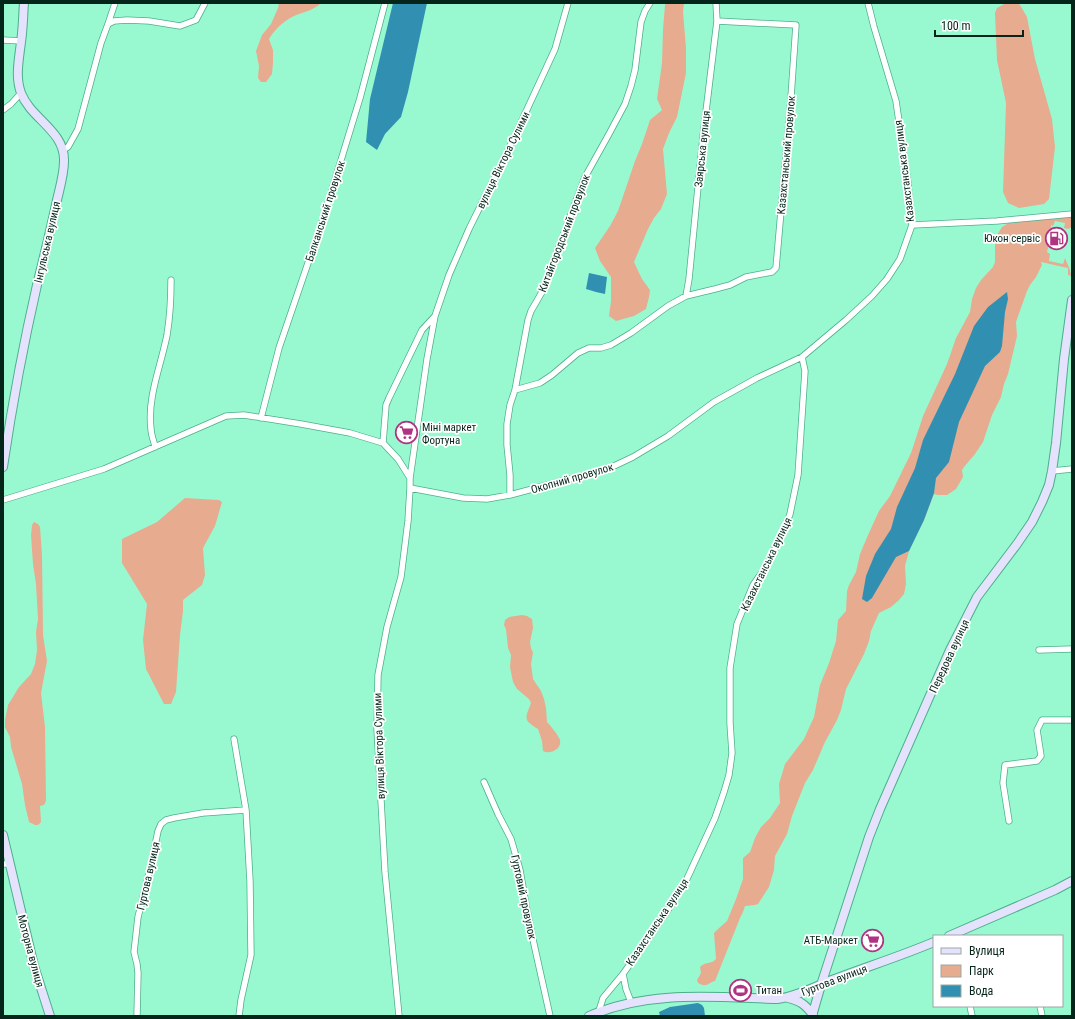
<svg xmlns="http://www.w3.org/2000/svg" width="1075" height="1019" viewBox="0 0 1075 1019" font-family="'Roboto Condensed',sans-serif">
<style>
.green{fill:#e7ab90}
.water{fill:#3190b2}
.lines{fill:none;stroke-linecap:round;stroke-linejoin:round}
.street-casing{stroke:#4caf8a;stroke-width:7}
.secondary-casing{stroke:#4caf8a;stroke-width:10}
.street{stroke:#fff;stroke-width:5.5}
.secondary{stroke:#e4e2fc;stroke-width:8}
.labels{text-anchor:middle;stroke-width:3.5;stroke-linejoin:round;paint-order:stroke}
.street-label{font-size:11px;fill:#05251a;stroke:#fff}
.poi-label{font-size:11px;fill:#05251a;stroke:#fff;text-anchor:end}
</style>
<rect width="100%" height="100%" fill="#98f9d1"/>
<path class="green" d="M 279,3 L 321,3 C 313,11 302,12 292,17 C 283,22 274,30 269,39 L 273,50 L 273,63 L 272,74 L 266,82 L 261,82 L 258,78 L 259,66 L 256,51 L 262,35 L 271,24 L 278,8 Z
M 666,3 L 684,3 L 683,12 L 686,48 L 686,73 L 677,117 L 669,133 L 663,149 L 667,194 L 661,209 L 654,218 L 648,229 L 634,262 L 642,279 L 650,290 L 649,297 L 646,309 L 634,316 L 616,321 L 609,316 L 611,301 L 611,277 L 600,261 L 595,248 L 610,226 L 618,211 L 635,161 L 642,144 L 650,120 L 662,110 L 657,99 L 662,63 L 663,29 L 665,5 Z
M 1006,3 L 1017,3 L 1020,5 L 1027,17 L 1035,59 L 1052,119 L 1055,147 L 1049,199 L 1044,204 L 1019,208 L 1008,203 L 1003,192 L 1006,103 L 997,60 L 995,13 L 997,8 Z
M 1072,216 L 1072,227 L 1068,229 L 1064,228 L 1065,223 L 1055,221 L 1053,226 L 1051,225 L 1051,228 L 1053,228 L 1047,252 L 1050,254 L 1049,261 L 1063,264 L 1065,258 L 1070,270 L 1071,276 L 1068,275 L 1068,268 L 1041,262 L 1042,265 L 1036,277 L 1030,285 L 1027,291 L 1016,322 L 1017,336 L 1008,374 L 1004,384 L 1001,397 L 992,415 L 983,442 L 975,454 L 964,467 L 962,470 L 963,477 L 956,489 L 947,495 L 938,495 L 934,494 L 924,520 L 909,551 L 905,566 L 906,584 L 904,594 L 899,600 L 891,607 L 879,613 L 871,631 L 869,641 L 864,654 L 846,689 L 841,710 L 837,720 L 825,742 L 813,770 L 805,783 L 792,816 L 787,834 L 775,856 L 774,870 L 769,887 L 758,904 L 755,905 L 745,906 L 743,912 L 740,918 L 715,981 C 707,983 708,988 698,983 L 697,980 L 701,973 L 700,967 C 704,962 712,964 716,959 L 714,933 L 718,929 L 727,921 L 736,899 L 743,879 L 743,858 L 750,852 L 755,838 L 761,827 L 770,818 L 780,803 L 779,784 L 785,764 L 804,739 L 814,717 L 820,685 L 829,663 L 836,641 L 838,620 L 846,611 L 847,591 L 849,585 L 856,572 L 860,554 L 868,535 L 879,511 L 890,496 L 911,453 L 915,441 L 923,416 L 947,364 L 956,338 L 970,312 L 972,299 L 976,288 L 981,280 L 993,267 L 995,262 L 995,244 L 997,235 L 1002,227 L 1010,222 Z
M 185,498 L 219,500 L 222,502 L 215,526 L 203,548 L 205,575 L 202,585 L 183,600 L 183,611 L 180,635 L 176,692 L 171,704 L 164,704 L 146,669 L 143,640 L 147,604 L 122,563 L 122,539 L 157,522 Z
M 34,522 L 38,524 L 40,527 L 42,555 L 43,635 L 47,661 L 41,693 L 45,727 L 46,801 L 44,805 L 40,806 L 41,822 L 38,825 L 35,825 L 29,822 L 25,805 L 22,784 L 11,747 L 10,737 L 5,727 L 5,720 L 8,705 L 19,687 L 31,674 L 35,664 L 37,650 L 36,632 L 38,619 L 36,584 L 33,564 L 31,535 L 32,525 Z
M 522,615 L 527,616 L 532,619 L 533,628 L 530,642 L 531,648 L 533,653 L 531,664 L 533,679 L 541,691 L 544,699 L 546,708 L 547,722 C 550,725 559,736 560,740 C 562,749 550,755 543,751 L 542,741 L 538,729 C 523,720 525,719 531,703 L 529,699 L 517,689 L 513,682 L 510,667 L 511,655 L 508,648 L 506,629 L 504,625 L 505,620 L 509,617 Z"/>
<path class="water" d="M 393,3 L 427,3 L 408,92 L 401,117 L 385,134 L 377,150 L 366,142 L 370,99 Z
M 589,273 L 607,277 L 605,294 L 596,292 L 586,289 Z
M 1007,292 L 1008,299 L 1005,312 L 1002,346 L 1000,352 L 985,366 L 959,422 L 949,462 L 936,478 L 934,493 L 924,520 L 909,551 L 896,557 L 872,598 L 867,602 L 862,599 L 866,576 L 875,554 L 891,529 L 897,507 L 915,468 L 923,440 L 955,374 L 974,326 L 988,307 Z
M 698,1003 L 702,1005 L 704,1008 L 705,1016 L 660,1016 L 659,1012 L 670,1007 Z"/>
<g class="lines">
<defs>
<path id="street" d="M 108,24 L 115,3
M 3,40 L 22,41
M 3,110 L 11,104 L 21,93
M 63,150 L 68,147 L 78,129 L 101,43 L 108,24 L 114,21 L 127,20 L 149,21 L 180,26 L 196,20 L 205,3
M 912,225 L 997,221 L 1072,214
M 686,296 L 689,279 L 703,136 L 717,21 L 716,3
M 515,390 L 540,383 L 552,375 L 578,353 L 589,348 L 601,348 L 611,345 L 631,333 L 668,306 L 686,296 L 715,289 L 730,285 L 746,277 L 772,272 L 776,268 L 791,97 L 796,25 L 717,21
M 261,418 L 279,348 L 323,219 L 360,98 L 385,3
M 155,447 C 154,441 151,435 151,429 C 147,397 161,366 167,335 C 170,317 171,299 171,280
M 1052,471 L 1072,469
M 410,478 L 427,359 L 435,316
M 410,488 L 463,498 L 487,499 L 510,495 L 596,472 L 614,466 L 633,457 L 668,436 L 714,402 L 757,378 L 802,357 L 846,320 L 872,296 L 887,279 L 900,259 L 912,225 L 908,183 L 896,101 L 874,27 L 868,3
M 510,495 L 510,475 L 507,445 L 507,424 L 510,405 L 515,390 L 528,320 L 531,311 L 542,292 L 585,177 L 609,134 L 625,104 L 631,86 L 635,70 L 641,22 L 645,11 L 650,3
M 3,500 L 104,469 L 226,416 L 244,415 L 301,424 L 350,433 L 383,443
M 1039,650 L 1072,649
M 234,739 L 246,810 L 250,881 L 251,955 L 241,1000 L 239,1016
M 484,782 L 498,814 L 511,839 L 520,870 L 526,905 L 534,944 L 550,1016
M 1009,821 L 1003,783 L 1005,765 L 1037,761 L 1041,756 L 1037,730 L 1042,720 L 1072,720
M 3,864 L 10,864
M 623,974 L 626,989 L 631,1002
M 970,1006 L 972,1016
M 1040,1006 L 1042,1016
M 598,1014 L 603,998 L 623,974 L 668,910 L 685,883 L 715,818 L 724,792 L 729,775 L 732,753 L 730,723 L 730,668 L 737,624 L 753,585 L 765,568 L 780,539 L 790,514 L 798,475 L 805,371 L 802,357
M 137,1016 L 138,973 L 137,964 L 134,952 L 138,917 L 151,865 L 158,831 L 161,824 L 166,820 L 174,818 L 203,813 L 246,810
M 399,1016 L 385,872 L 377,729 L 378,675 L 387,627 L 401,577 L 408,521 L 410,488 L 410,478 L 398,459 L 383,443 L 386,405 L 389,398 L 422,330 L 435,316 L 449,275 L 469,229 L 511,144 L 555,49 L 568,3"/>
<path id="secondary" d="M 3,467 C 12,406 23,346 37,285 C 44,257 51,228 57,200 C 60,187 64,174 64,161 C 65,131 31,119 21,93 C 15,77 19,59 21,42 C 23,29 23,16 24,3
M 3,835 L 34,966 L 50,1016
M 949,936 L 1055,890 L 1072,881
M 788,998 C 800,1001 805,1004 813,1015
M 589,1016 C 649,990 713,997 777,999 C 796,997 814,987 832,980 C 866,967 901,956 934,942
M 812,1016 L 821,985 L 869,837 L 880,809 L 950,650 L 977,597 L 1017,544 L 1032,522 L 1042,502 L 1049,485 L 1052,471 L 1056,443 L 1064,359 L 1072,300"/>
</defs>
<use href="#street" class="street-casing"/>
<use href="#secondary" class="secondary-casing"/>
<use href="#street" class="street"/>
<use href="#secondary" class="secondary"/>
</g>
<defs>
<symbol id="fuel-ring" viewBox="-11 -11 22 22"><circle r="9.5" fill="#fff" stroke="#b03383" stroke-width="1.5"/><path d="M-5.5-6h7V0h2V4h1.3V-2.5L3-4.5l.8-.8L6-3V5H2.5V1h-1V6h-7ZM-4.2-4.7v3.2H.2V-4.7Z" fill="#b03383"/></symbol>
<symbol id="supermarket-ring" viewBox="-11 -11 22 22"><circle r="9.5" fill="#fff" stroke="#b03383" stroke-width="1.5"/><path d="M-6-5.5h2.5l.6 2H6L4.5 2H-2.5L-4.4-4H-6ZM-1.5 3.2a1.3 1.3 0 1 0 .1 0ZM3 3.2a1.3 1.3 0 1 0 .1 0Z" fill="#b03383"/></symbol>
<symbol id="stadium-ring" viewBox="-11 -11 22 22"><circle r="9.5" fill="#fff" stroke="#b03383" stroke-width="1.5"/><path d="M0-5a6.5 5 0 1 0 0 10a6.5 5 0 1 0 0-10ZM-3.5-1.8h7v3.6h-7Z" fill="#b03383"/></symbol>
</defs>
<g fill-rule="evenodd">
<use href="#fuel-ring" x="1044" y="226" width="25" height="25"/>
<use href="#supermarket-ring" x="394" y="420" width="25" height="25"/>
<use href="#supermarket-ring" x="860" y="928" width="25" height="25"/>
<use href="#stadium-ring" x="728" y="978" width="25" height="25"/>
</g>
<g class="labels">
<g class="street-label">
<text transform="translate(702 149) rotate(-84)" y="4">Заярська вулиця</text>
<text transform="translate(786 155) rotate(-85)" y="4">Казахстанський провулок</text>
<text transform="translate(503 160) rotate(-64)" y="4">вулиця Віктора Сулими</text>
<text transform="translate(904 171) rotate(-97)" y="4">Казахстанська вулиця</text>
<text transform="translate(325 211) rotate(-72)" y="4">Балканський провулок</text>
<text transform="translate(564 233) rotate(-69)" y="4">Китайгородський провулок</text>
<text transform="translate(47 242) rotate(-77)" y="4">Інгульська вулиця</text>
<text transform="translate(572 478) rotate(-16)" y="4">Окопний провулок</text>
<text transform="translate(766 564) rotate(-64)" y="4">Казахстанська вулиця</text>
<text transform="translate(949 656) rotate(-65)" y="4">Передова вулиця</text>
<text transform="translate(379 746) rotate(-92)" y="4">вулиця Віктора Сулими</text>
<text transform="translate(148 876) rotate(-77)" y="4">Гуртова вулиця</text>
<text transform="translate(524 897) rotate(78)" y="4">Гуртовий провулок</text>
<text transform="translate(657 922) rotate(-56)" y="4">Казахстанська вулиця</text>
<text transform="translate(31 951) rotate(75)" y="4">Моторна вулиця</text>
<text transform="translate(834 980) rotate(-21)" y="4">Гуртова вулиця</text>
</g>
<g class="poi-label">
<text x="1040" y="242">Юкон сервіс</text>
<text x="422" y="431" text-anchor="start">Міні маркет<tspan x="422" dy="13">Фортуна</tspan></text>
<text x="858" y="944">АТБ-Маркет</text>
<text x="756" y="994" text-anchor="start">Титан</text>
</g>
</g>
<rect width="1075" height="1019" fill="none" stroke="#05251a" stroke-width="8"/>
<rect x="933" y="935" width="130" height="72" fill="#ffffff" stroke="#9ba8a3"/>
<rect x="941" y="948" width="20" height="6" fill="#e4e2fc" stroke="#9ba8a3"/>
<text x="969" y="955" font-size="12" fill="#05251a">Вулиця</text>
<rect x="941" y="965" width="20" height="12" fill="#e7ab90" stroke="#9ba8a3"/>
<text x="969" y="975" font-size="12" fill="#05251a">Парк</text>
<rect x="941" y="985" width="20" height="12" fill="#3190b2" stroke="#9ba8a3"/>
<text x="969" y="995" font-size="12" fill="#05251a">Вода</text>
<path d="M935 30v6h88v-6" fill="none" stroke="#05251a" stroke-width="2"/>
<text x="941" y="30" font-size="12" fill="#05251a" stroke="#ffffff" stroke-width="3" paint-order="stroke">100 m</text>
</svg>
